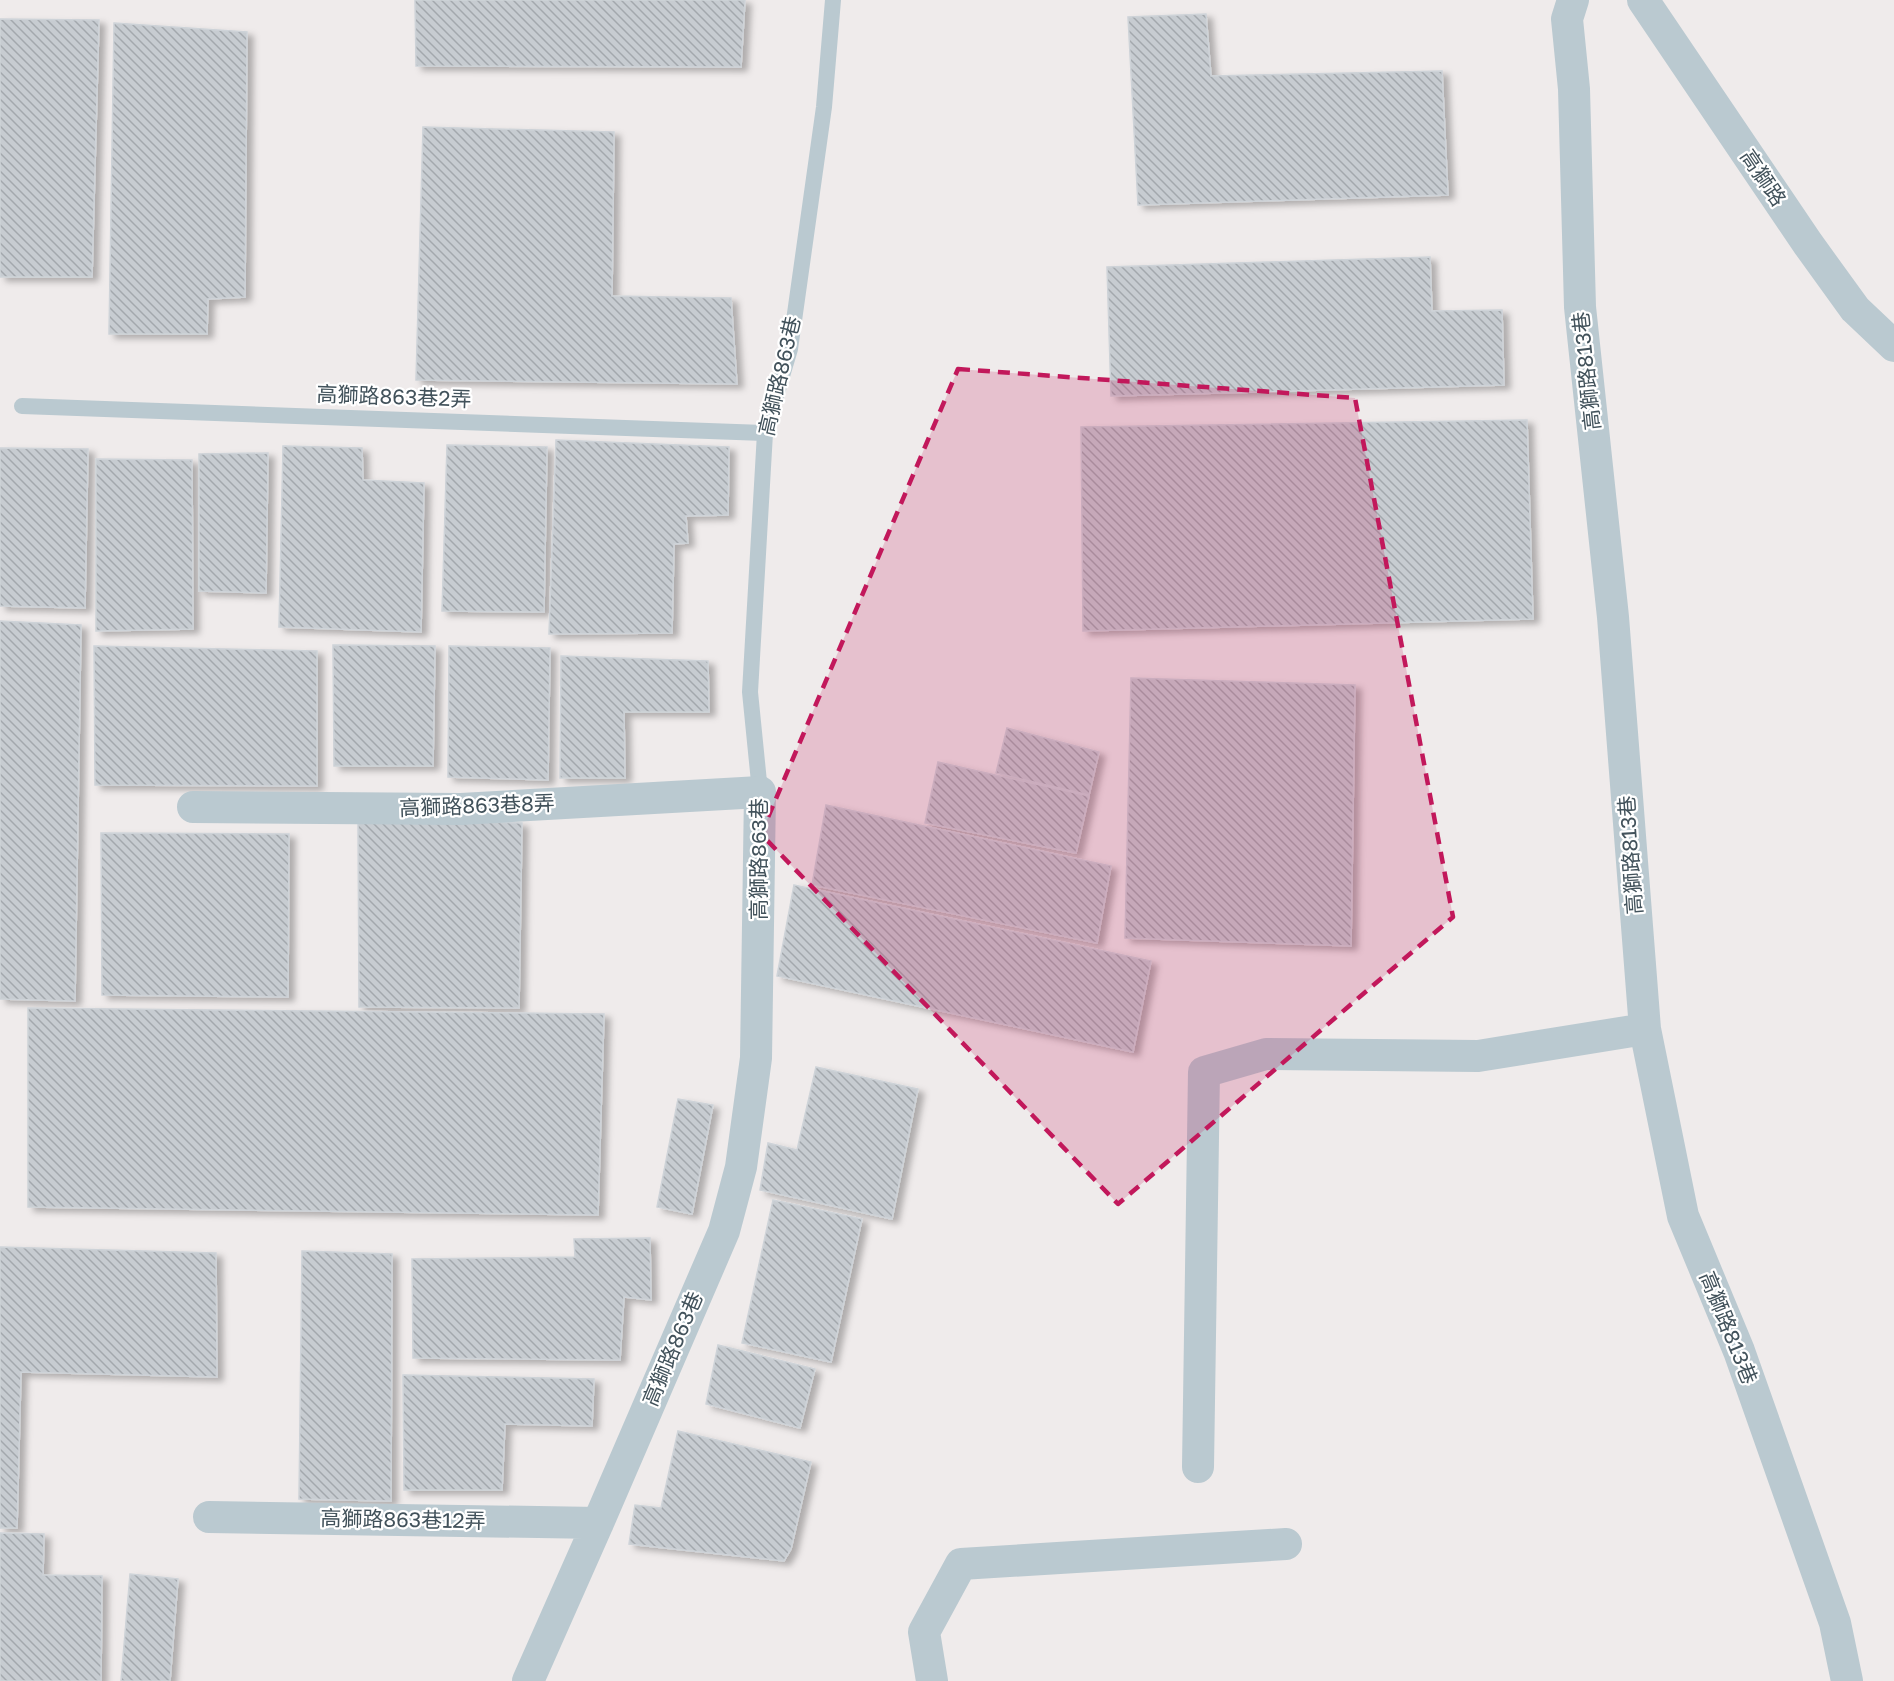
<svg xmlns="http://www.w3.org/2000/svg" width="1894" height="1681" viewBox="0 0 1894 1681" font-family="'Golos Text','Noto Sans TC',sans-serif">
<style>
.building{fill:url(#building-back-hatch);stroke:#ced3d8;stroke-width:1.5;filter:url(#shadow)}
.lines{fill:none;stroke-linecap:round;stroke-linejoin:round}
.service{stroke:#bac9d0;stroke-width:16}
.minor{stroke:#bac9d0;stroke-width:32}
.marked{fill:#c2185b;fill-opacity:0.2;stroke:#c2185b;stroke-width:4.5;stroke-dasharray:12 8;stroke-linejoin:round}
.labels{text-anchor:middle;stroke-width:4.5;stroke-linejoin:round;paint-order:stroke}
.street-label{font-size:21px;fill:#42525b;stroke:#fff}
</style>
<defs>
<pattern id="building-back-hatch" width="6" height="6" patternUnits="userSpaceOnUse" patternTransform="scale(1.5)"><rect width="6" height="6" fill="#c7ccd1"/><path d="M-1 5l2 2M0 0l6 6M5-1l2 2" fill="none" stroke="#a3a8ad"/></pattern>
<filter id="shadow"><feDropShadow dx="6" dy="4" stdDeviation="3" flood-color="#0004"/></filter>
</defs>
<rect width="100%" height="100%" fill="#efebeb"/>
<path class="building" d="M 415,0 L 745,0 L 741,67 L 416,66 Z
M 1206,14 L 1211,76 L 1442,71 L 1448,195 L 1138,205 L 1128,17 Z
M 0,19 L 99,20 L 92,277 L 0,277 Z
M 114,23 L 247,32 L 245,297 L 208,299 L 207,334 L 109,334 Z
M 423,127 L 614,132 L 612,296 L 731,298 L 737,384 L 416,380 Z
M 1430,257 L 1432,311 L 1502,310 L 1504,385 L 1111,396 L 1107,267 Z
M 1527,420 L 1533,619 L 1083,631 L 1081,427 Z
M 556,440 L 729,447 L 728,515 L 686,516 L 688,543 L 674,544 L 672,633 L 549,634 Z
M 447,445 L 547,447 L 544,612 L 442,611 Z
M 283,446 L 362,448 L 363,480 L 424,483 L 421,632 L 279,627 Z
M 0,448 L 88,449 L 85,608 L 0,606 Z
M 268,453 L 266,593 L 199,591 L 199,454 Z
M 96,459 L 192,460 L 193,629 L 96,631 Z
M 0,621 L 81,625 L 75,1001 L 0,999 Z
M 333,645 L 435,646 L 433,766 L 334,766 Z
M 94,646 L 317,651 L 317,786 L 95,785 Z
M 449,646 L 550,648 L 548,780 L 448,777 Z
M 561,656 L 708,661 L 709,712 L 624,712 L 625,778 L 560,778 Z
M 1131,678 L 1355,685 L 1351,946 L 1125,938 Z
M 1007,728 L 1099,752 L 1089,795 L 996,773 Z
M 938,762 L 1089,796 L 1076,853 L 925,823 Z
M 826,805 L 1111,866 L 1097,943 L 812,885 Z
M 358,819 L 522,823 L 519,1008 L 359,1007 Z
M 101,833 L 289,834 L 288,997 L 102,995 Z
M 794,885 L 1151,961 L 1133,1052 L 777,976 Z
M 28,1008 L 604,1014 L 598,1215 L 28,1207 Z
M 816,1067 L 918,1089 L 892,1219 L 760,1190 L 768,1143 L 797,1150 Z
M 678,1099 L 713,1105 L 692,1214 L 657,1207 Z
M 773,1200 L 862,1219 L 831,1362 L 742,1343 Z
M 650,1238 L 651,1300 L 624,1297 L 620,1360 L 413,1358 L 412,1259 L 575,1257 L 574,1239 Z
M 0,1247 L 216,1253 L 217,1377 L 21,1372 L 17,1528 L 0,1528 Z
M 302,1251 L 392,1254 L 391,1501 L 299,1499 Z
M 718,1345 L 815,1369 L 800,1428 L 706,1404 Z
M 403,1375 L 594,1379 L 592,1426 L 505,1424 L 502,1490 L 404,1490 Z
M 678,1431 L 811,1462 L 791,1549 L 784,1561 L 629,1544 L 635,1505 L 661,1508 Z
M 0,1533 L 44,1534 L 43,1575 L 102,1576 L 101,1681 L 0,1681 Z
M 130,1574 L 178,1579 L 170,1681 L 121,1681 Z"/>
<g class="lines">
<path class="service" d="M 22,406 L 765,433
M 760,792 L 750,692 L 765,433 L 790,349 L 824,107 L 833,0"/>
<path class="minor" d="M 1573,0 L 1567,19 L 1574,89 L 1580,307 L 1613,617 L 1645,1029 L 1683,1216 L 1739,1351 L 1835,1623 L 1847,1681
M 1643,0 L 1808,244 L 1855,309 L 1894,346
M 193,807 L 461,809 L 760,792 L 756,1058 L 741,1167 L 724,1231 L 598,1523 L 528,1681
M 1198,1467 L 1204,1072 L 1266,1054 L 1478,1056 L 1645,1029
M 209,1517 L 598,1523
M 932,1681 L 924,1632 L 961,1564 L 1286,1544"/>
</g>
<path class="marked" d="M 958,369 L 1355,398 L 1453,917 L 1118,1204 L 761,834 Z"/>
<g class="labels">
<g class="street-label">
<text transform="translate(1763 178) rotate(56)" y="7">高獅路</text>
<text transform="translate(1587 371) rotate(-96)" y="7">高獅路813巷</text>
<text transform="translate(780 376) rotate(-77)" y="7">高獅路863巷</text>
<text transform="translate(394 397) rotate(2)" y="7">高獅路863巷2弄</text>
<text transform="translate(477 806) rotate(-2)" y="7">高獅路863巷8弄</text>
<text transform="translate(1631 855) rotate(-94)" y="7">高獅路813巷</text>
<text transform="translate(759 859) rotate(-90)" y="7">高獅路863巷</text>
<text transform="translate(1728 1328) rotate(68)" y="7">高獅路813巷</text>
<text transform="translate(673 1349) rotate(-67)" y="7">高獅路863巷</text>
<text transform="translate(403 1520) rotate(1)" y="7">高獅路863巷12弄</text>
</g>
</g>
</svg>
